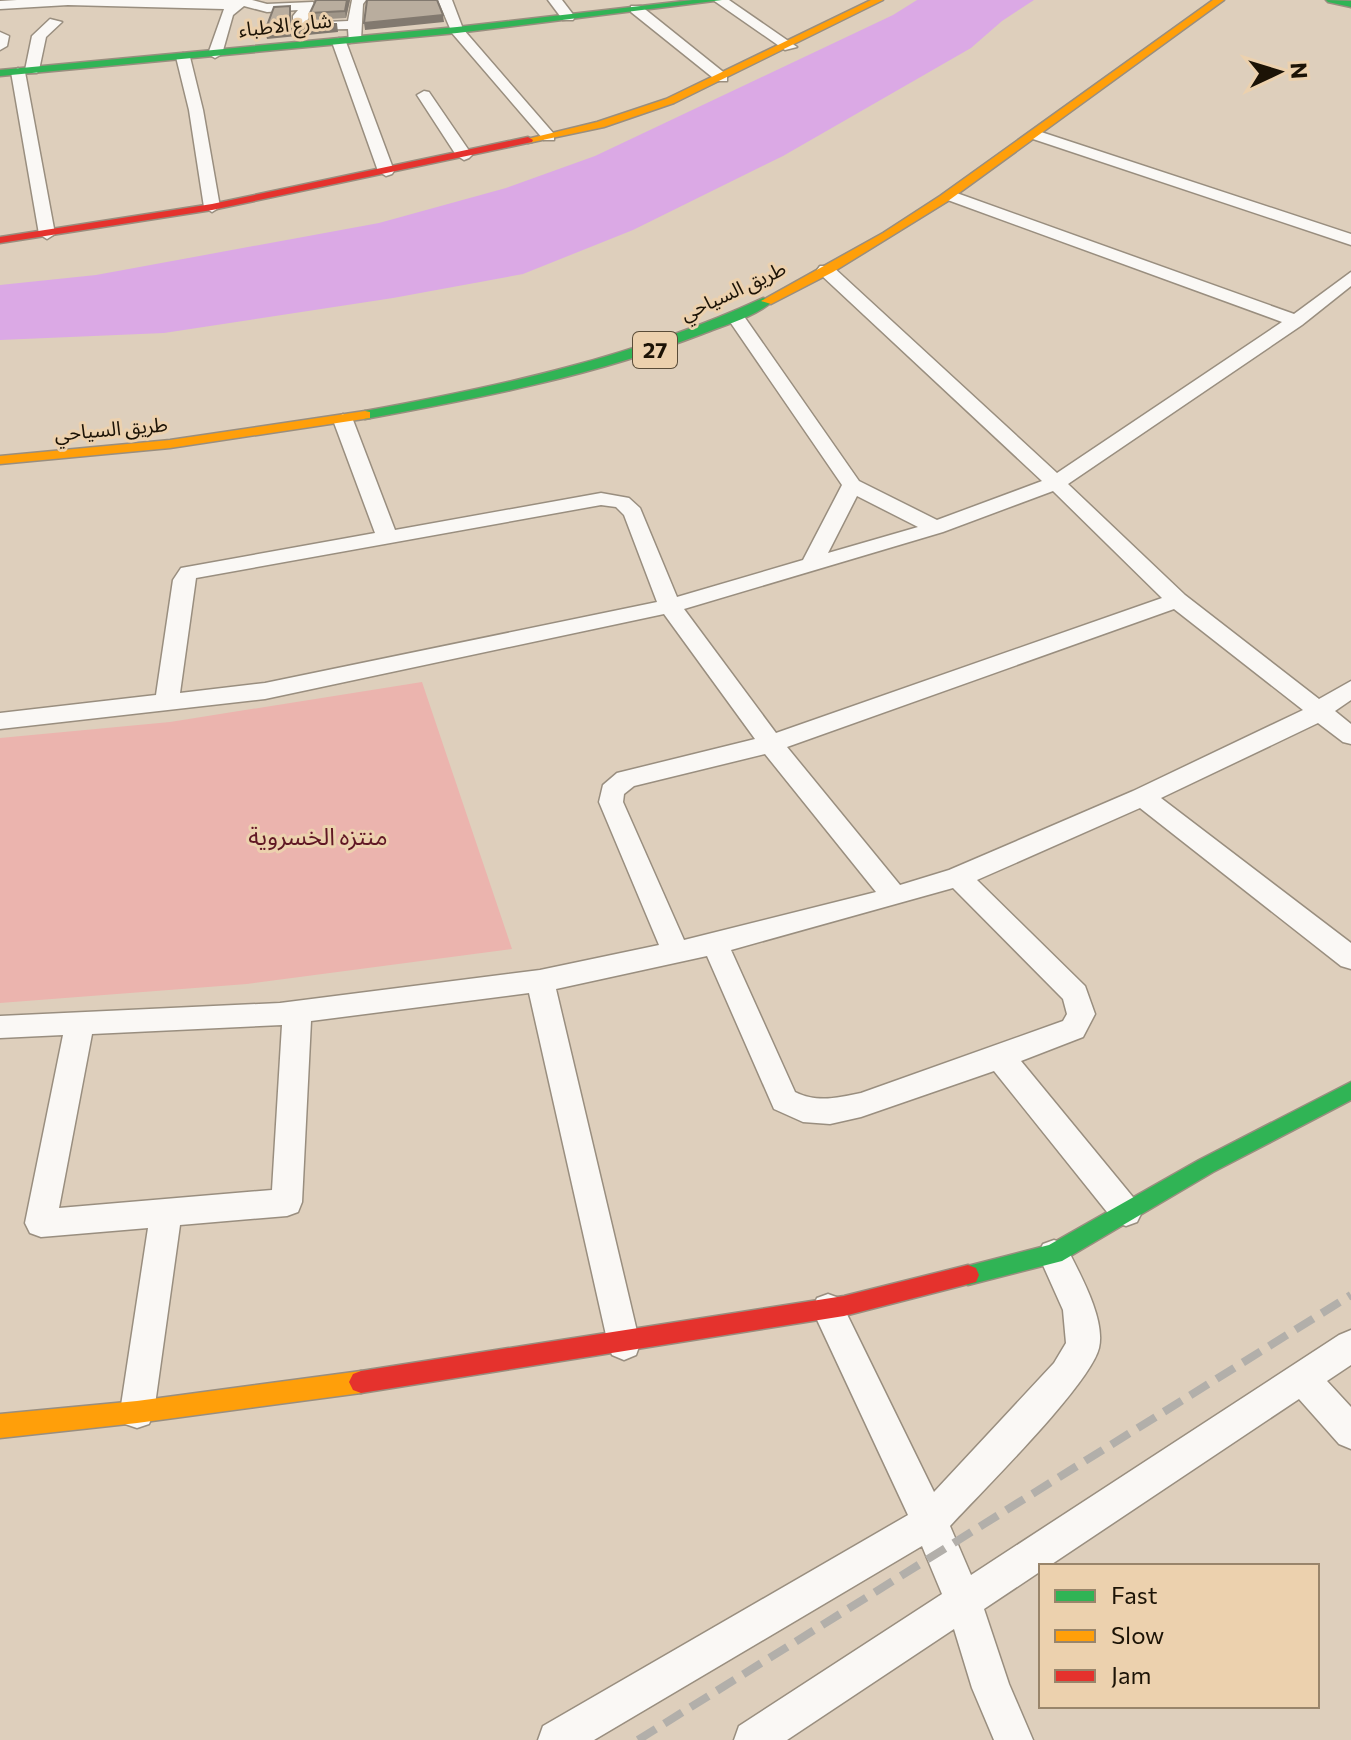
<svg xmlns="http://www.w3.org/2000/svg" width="1351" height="1740" viewBox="0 0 1351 1740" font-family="Commissioner,'Noto Sans Arabic',sans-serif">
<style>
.green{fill:#ebb4ae}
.water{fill:#dba9e5}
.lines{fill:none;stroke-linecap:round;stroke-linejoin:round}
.street-casing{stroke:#998e7f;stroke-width:3}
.fast-casing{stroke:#998e7f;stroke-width:3}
.slow-casing{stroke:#998e7f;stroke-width:3}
.jam-casing{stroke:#998e7f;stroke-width:3}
.street{fill:#faf8f5;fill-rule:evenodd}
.fast{fill:#30b455;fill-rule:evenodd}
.slow{fill:#ff9f0a;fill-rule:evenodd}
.jam{fill:#e5322d;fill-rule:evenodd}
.rail{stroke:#b2afaa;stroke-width:8;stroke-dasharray:21 10;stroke-linecap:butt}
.wall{fill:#9f9588}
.shaded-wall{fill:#82796f}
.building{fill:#b9ad9e;stroke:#82796f;stroke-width:2}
.labels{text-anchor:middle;stroke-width:6;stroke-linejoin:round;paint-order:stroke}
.far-street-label{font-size:20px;fill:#1c1306;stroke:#ecd1ae}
.shield{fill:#ecd1ae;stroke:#5a4c38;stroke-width:2}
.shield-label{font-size:22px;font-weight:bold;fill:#1c1306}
.park-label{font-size:24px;fill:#601724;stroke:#ecd1ae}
</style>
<rect width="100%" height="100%" fill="#decfbc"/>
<path class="green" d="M 422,682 L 512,949 L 247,984 L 0,1003 L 0,738 L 170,722 Z"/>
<path class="water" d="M 917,0 L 1034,0 L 1002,21 L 971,48 L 783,156 L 633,230 L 523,274 L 393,298 L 164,333 L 0,340 L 0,285 L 96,275 L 379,223 L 506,188 L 595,156 L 893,15 Z"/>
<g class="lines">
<defs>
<path id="street" d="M 252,0 L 267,4 L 313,2 L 315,5 L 306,23 L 348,21 L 352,0 L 366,0 L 363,4 L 361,40 L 349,43 L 348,29 L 293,30 L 293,16 L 298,10 L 267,12 L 244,6 L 233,15 L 222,54 L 215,58 L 208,54 L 224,9 L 68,5 L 0,9 L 0,1 L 17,0 Z
M 438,0 L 452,0 L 463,29 L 554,134 L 554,140 L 544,140 L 452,33 Z
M 548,0 L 562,0 L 575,17 L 573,20 L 563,20 Z
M 713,0 L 729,0 L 797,47 L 785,50 Z
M 631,6 L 641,6 L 727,75 L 727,81 L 717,81 L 631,12 Z
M 50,19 L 62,22 L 46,37 L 39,70 L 37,73 L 27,73 L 25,70 L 32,36 Z
M 0,32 L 9,36 L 7,46 L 0,50 Z
M 339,38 L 346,42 L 394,171 L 392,174 L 386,176 L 378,171 L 332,42 Z
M 183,53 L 190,57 L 203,110 L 220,207 L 212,212 L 204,207 L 189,110 L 176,57 Z
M 18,68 L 25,72 L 55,234 L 47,239 L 39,234 L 11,72 Z
M 424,91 L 429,92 L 472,155 L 469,158 L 464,160 L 456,155 L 417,95 Z
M 1038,131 L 1351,234 L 1351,245 L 1033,139 L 1030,136 Z
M 951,191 L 1294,314 L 1351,272 L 1351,286 L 1302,325 L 1068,484 L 1185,595 L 1319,699 L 1351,681 L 1351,700 L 1335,711 L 1351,724 L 1351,744 L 1343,742 L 1318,723 L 1161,798 L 1351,943 L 1351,969 L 1341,966 L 1140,808 L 977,880 L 1085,986 L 1095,1014 L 1083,1037 L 1021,1061 L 1137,1202 L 1142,1212 L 1137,1222 L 1126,1226 L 1115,1222 L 994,1071 L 861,1117 L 830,1124 L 803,1122 L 774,1109 L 707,956 L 556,989 L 640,1344 L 636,1355 L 624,1360 L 612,1355 L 608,1344 L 529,993 L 311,1021 L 302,1202 L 298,1212 L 287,1216 L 180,1225 L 154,1412 L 149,1424 L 137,1428 L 125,1424 L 120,1412 L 148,1228 L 41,1237 L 30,1233 L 25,1223 L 63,1035 L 0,1038 L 0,1016 L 280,1003 L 540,970 L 659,945 L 599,802 L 603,785 L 617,773 L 755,739 L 664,614 L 265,699 L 0,729 L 0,713 L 156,695 L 173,580 L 181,568 L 375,533 L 333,420 L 343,414 L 353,420 L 395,530 L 601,493 L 629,498 L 640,508 L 677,597 L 803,560 L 842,485 L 726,316 L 735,311 L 741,312 L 859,481 L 937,520 L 1042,481 L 820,274 L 817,270 L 820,266 L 832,266 L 1057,473 L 1282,322 L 945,199 L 943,196 ZM 1053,491 L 1162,598 L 776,733 L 684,609 L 943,532 ZM 857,496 L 918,527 L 828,553 ZM 601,505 L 616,507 L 624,515 L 657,602 L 265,683 L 180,693 L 196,578 ZM 1174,609 L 1303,710 L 1133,791 L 949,870 L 900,885 L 787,747 ZM 765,754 L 876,892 L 684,940 L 623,802 L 624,794 L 634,786 ZM 953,888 L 1063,999 L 1067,1014 L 1063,1021 L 861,1093 C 837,1098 817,1103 795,1092 L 731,950 ZM 282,1025 L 272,1190 L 59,1208 L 92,1034 Z
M 1054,1240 L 1065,1244 C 1078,1271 1106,1318 1099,1348 C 1090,1385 981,1492 950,1526 L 971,1575 L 1339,1335 L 1351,1330 L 1351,1365 L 1327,1381 L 1351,1407 L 1351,1449 L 1339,1444 L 1299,1399 L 1049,1566 L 1041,1566 L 1041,1571 L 984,1609 L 1009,1684 L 1033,1740 L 994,1740 L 972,1688 L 954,1629 L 787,1740 L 734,1740 L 739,1726 L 942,1594 L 922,1546 L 594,1740 L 538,1740 L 543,1726 L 908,1515 L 812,1309 L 817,1298 L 828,1294 L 839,1298 L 934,1492 L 1054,1363 L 1066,1343 L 1063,1310 L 1038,1254 L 1043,1244 Z"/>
<path id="fast" d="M 693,0 L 722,0 L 457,33 L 0,76 L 0,70 L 457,27 Z
M 1326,0 L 1351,1 L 1351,7 L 1328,2 Z
M 763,298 L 773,301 C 755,317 724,325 702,334 C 593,376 479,398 365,419 L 358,415 L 365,411 C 502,386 635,357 763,298 Z
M 1351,1082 L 1351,1100 L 1213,1172 L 1062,1261 L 968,1285 L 960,1282 L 957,1275 L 960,1268 L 1049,1245 L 1199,1160 Z"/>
<path id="slow" d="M 871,0 L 883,0 L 674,103 L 604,127 L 528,143 L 523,140 L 597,122 L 666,99 Z
M 1213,0 L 1224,0 L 948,201 L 833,272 L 771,304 L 761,301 L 883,233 L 940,196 Z
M 365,411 L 370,412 L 370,418 L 170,448 L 0,464 L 0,456 L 170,440 Z
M 361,1371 L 369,1374 L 373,1382 L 369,1390 L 361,1393 L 137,1423 L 0,1438 L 0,1414 L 137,1401 Z"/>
<path id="jam" d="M 528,137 L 533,140 L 532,142 L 212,210 L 0,243 L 0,237 L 212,204 Z
M 968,1265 L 976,1268 L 979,1275 L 976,1282 L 844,1316 L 361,1393 L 353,1390 L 349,1382 L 353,1374 L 361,1371 L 844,1296 Z"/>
</defs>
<use href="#street" class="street-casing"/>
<use href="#fast" class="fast-casing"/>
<use href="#slow" class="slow-casing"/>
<use href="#jam" class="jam-casing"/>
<use href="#street" class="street"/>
<use href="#fast" class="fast"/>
<use href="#slow" class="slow"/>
<use href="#jam" class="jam"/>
<path class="rail" d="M 638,1740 L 1351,1295"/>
</g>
<path class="wall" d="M 314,0 L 350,0 L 346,18 L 311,20 L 310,13 L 315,2 Z"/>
<path class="shaded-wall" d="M 347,0 L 350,0 L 346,18 L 345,11 Z
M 290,6 L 291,29 L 337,24 L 338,32 L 267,39 L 265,31 L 290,24 Z
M 443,15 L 444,22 L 365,30 L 364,23 Z"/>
<path class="building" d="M 316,0 L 347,0 L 345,11 L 310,13 Z
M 367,0 L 437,0 L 443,15 L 364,23 Z
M 290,6 L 290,24 L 337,24 L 265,31 L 274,7 Z"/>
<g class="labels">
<g class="far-street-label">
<text transform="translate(285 25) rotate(-6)" y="7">شارع الاطباء</text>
<text transform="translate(733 291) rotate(-25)" y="7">طريق السياحي</text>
<text transform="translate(111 429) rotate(-5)" y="7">طريق السياحي</text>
</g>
<rect class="shield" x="633" y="332" width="44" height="36" rx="6"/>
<g class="shield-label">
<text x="655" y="358">27</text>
</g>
<g class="park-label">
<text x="318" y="845">منتزه الخسروية</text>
</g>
</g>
<rect x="1039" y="1564" width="280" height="144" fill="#ecd1ae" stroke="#99856b" stroke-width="2"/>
<rect x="1055" y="1590" width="40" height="12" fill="#30b455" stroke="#99856b" stroke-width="2"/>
<text x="1111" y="1604" font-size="24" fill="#1c1306">Fast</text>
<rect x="1055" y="1630" width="40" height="12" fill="#ff9f0a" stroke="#99856b" stroke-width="2"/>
<text x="1111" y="1644" font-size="24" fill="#1c1306">Slow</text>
<rect x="1055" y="1670" width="40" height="12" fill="#e5322d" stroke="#99856b" stroke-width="2"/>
<text x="1111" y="1684" font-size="24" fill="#1c1306">Jam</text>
<g transform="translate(1279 72) rotate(86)" stroke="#ecd1ae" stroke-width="6" paint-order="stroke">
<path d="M0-6L14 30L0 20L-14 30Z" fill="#1c1306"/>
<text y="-12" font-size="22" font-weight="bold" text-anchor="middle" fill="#1c1306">N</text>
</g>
</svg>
